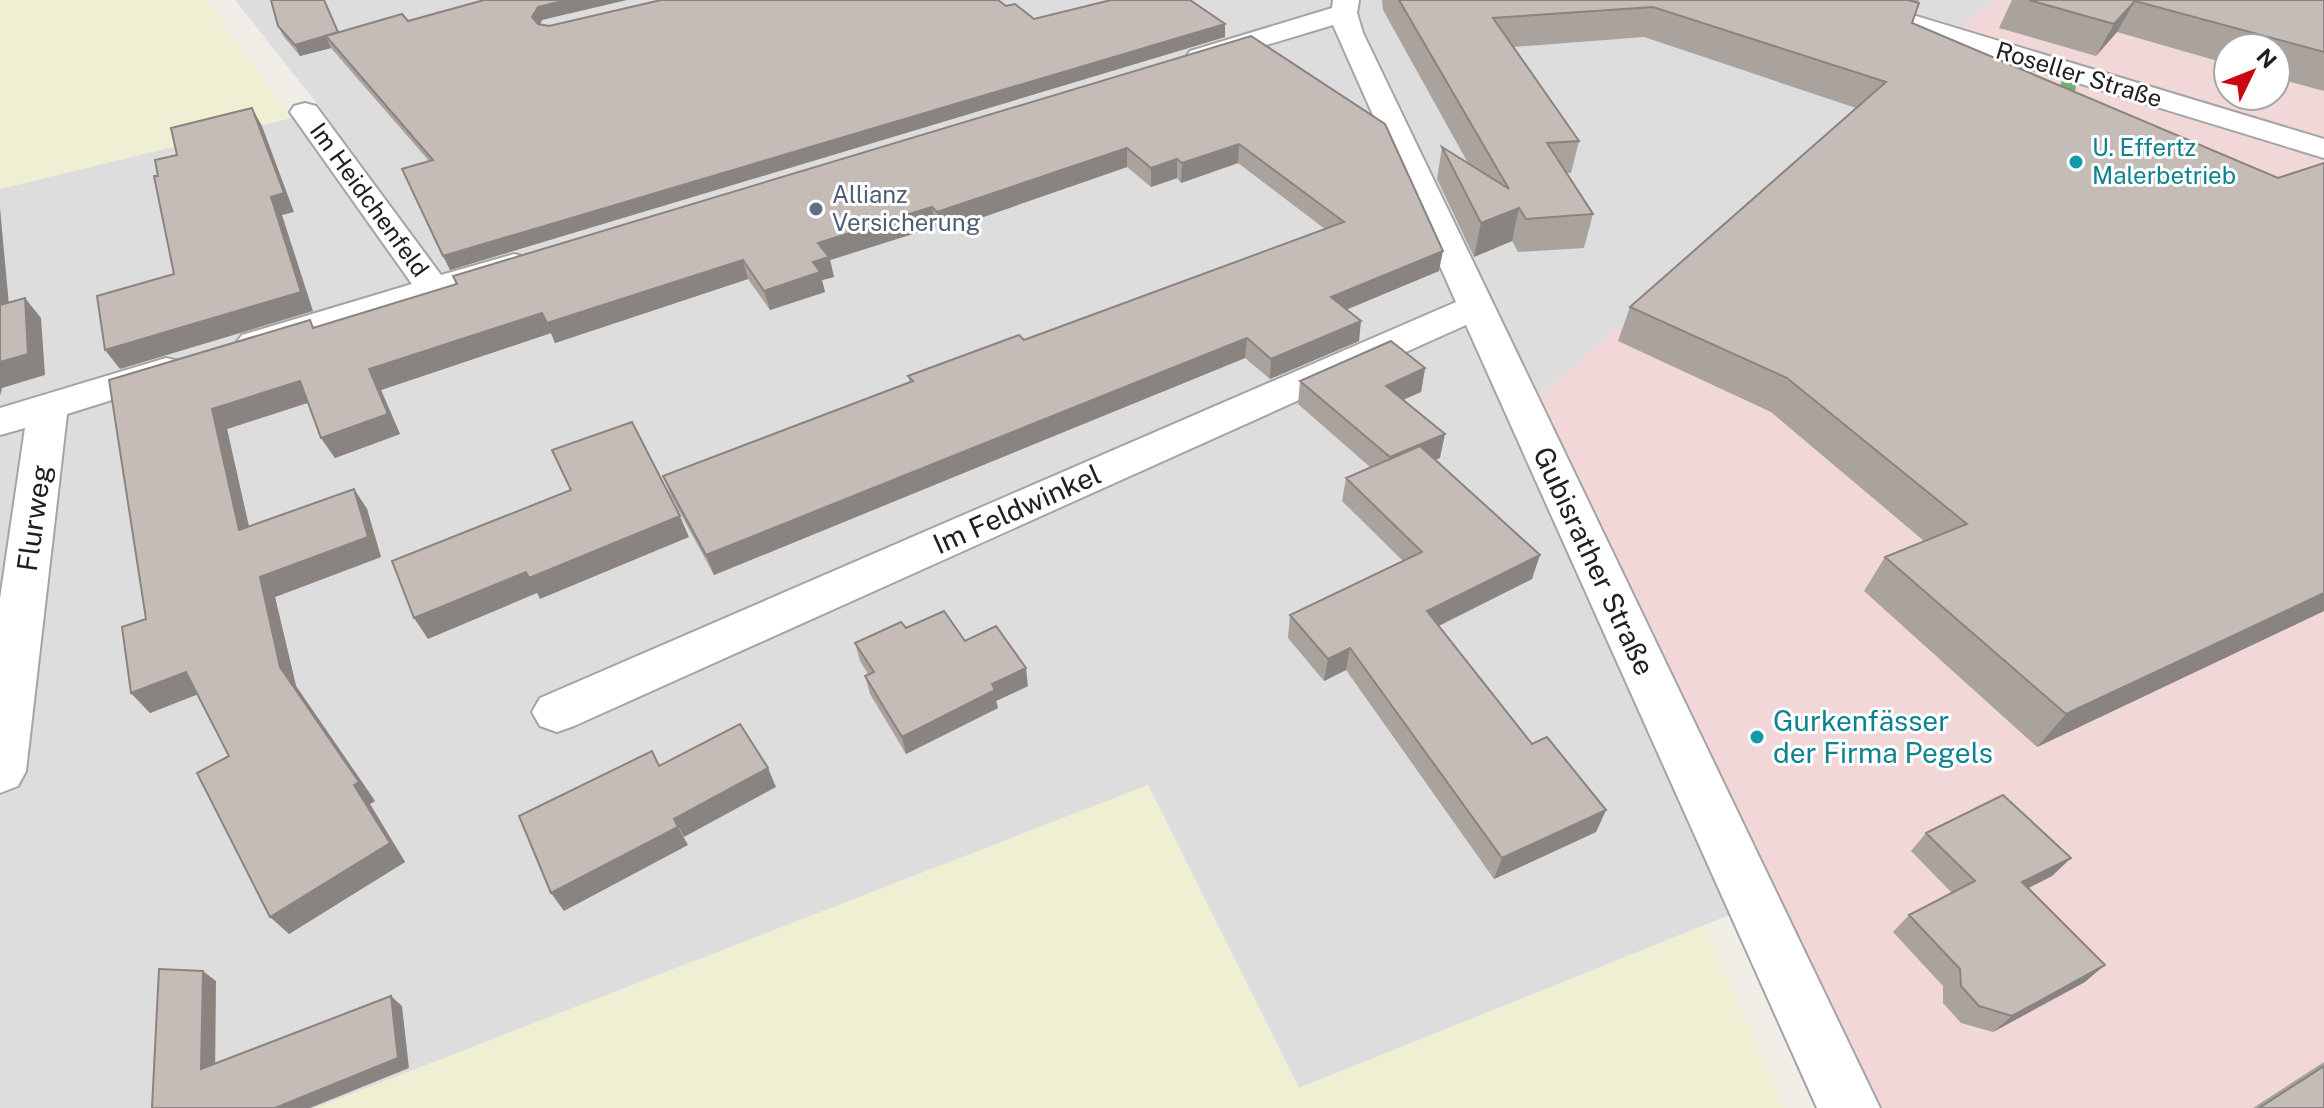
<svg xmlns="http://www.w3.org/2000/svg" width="2324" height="1108" viewBox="0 0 2324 1108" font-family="'Public Sans',sans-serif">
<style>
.residential{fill:#deddde}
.commercial{fill:#f1d7d8;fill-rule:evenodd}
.farmland{fill:#eeefd3}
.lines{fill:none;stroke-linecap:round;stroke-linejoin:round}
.minor-casing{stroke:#a4a4a4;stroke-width:4}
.tertiary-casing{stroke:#a4a4a4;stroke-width:4}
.minor{fill:#fff;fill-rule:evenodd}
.tertiary{fill:#fff;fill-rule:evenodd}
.tree{fill:#74b071}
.wall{fill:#a9a29d}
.shaded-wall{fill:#8a8480}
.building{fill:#c5bcb7;stroke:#8a8480;stroke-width:2}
.culture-dot{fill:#0f9aa8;stroke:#fff;stroke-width:3}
.service-dot{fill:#5c6f8a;stroke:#fff;stroke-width:3}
.labels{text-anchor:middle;stroke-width:6;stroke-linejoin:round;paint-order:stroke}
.far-street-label{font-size:24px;fill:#202020;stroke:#fff}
.far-culture-label{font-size:24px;fill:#0d838f;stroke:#fff;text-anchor:start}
.far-service-label{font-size:24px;fill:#4e5e75;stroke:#fff;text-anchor:start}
.street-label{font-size:28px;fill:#202020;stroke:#fff}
.culture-label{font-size:28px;fill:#0d838f;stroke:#fff;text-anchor:start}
</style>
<rect width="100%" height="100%" fill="#f1ede7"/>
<path class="residential" d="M 235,0 L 1996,0 L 1536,400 L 1779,895 L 1299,1088 L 1148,785 L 315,1108 L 0,1108 L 0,189 L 322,110 Z"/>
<path class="commercial" d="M 1996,0 L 2324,0 L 2324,1108 L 1879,1108 L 1779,895 L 1536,400 L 1942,42 ZM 2228,48 L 2276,48 L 2276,96 L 2228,96 Z"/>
<path class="farmland" d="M 0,0 L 206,0 L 292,118 L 0,189 Z
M 1148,785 L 1299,1088 L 1705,925 L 1785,1108 L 315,1108 Z"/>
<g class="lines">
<defs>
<path id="minor" d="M 1333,0 L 1359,0 L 1357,13 L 1363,33 L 1880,1108 L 1817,1108 L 1466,325 L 574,726 L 557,732 L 540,726 L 532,712 L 540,698 L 1456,302 L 1333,25 L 1200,65 L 1190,63 L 1186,57 L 1190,51 L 1332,8 Z
M 305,103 L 316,106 L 441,275 L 514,254 L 526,257 L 531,264 L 526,271 L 268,351 L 255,354 L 242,351 L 236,343 L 242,335 L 412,284 L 290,112 L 294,106 Z
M 166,358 L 179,361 L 185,370 L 179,379 L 67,414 L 26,771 L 18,786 L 0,793 L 0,599 L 25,428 L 0,435 L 0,408 Z"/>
<path id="tertiary" d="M 1822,0 L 1863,0 L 2324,139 L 2324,158 L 1826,6 Z"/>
</defs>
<use href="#minor" class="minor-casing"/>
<use href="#tertiary" class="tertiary-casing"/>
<use href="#minor" class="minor"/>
<use href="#tertiary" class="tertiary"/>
</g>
<circle class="tree" cx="2068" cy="87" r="8"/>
<path class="wall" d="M 1382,0 L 1919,0 L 1912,23 L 2324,611 L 2037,747 L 1864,591 L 1885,557 L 1924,541 L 1771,412 L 1618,341 L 1630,307 L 1856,108 L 1644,37 L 1514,47 L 1579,141 L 1571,173 L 1567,173 L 1593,214 L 1584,248 L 1518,252 L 1512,241 L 1474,257 L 1437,179 L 1442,147 L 1468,163 L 1383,10 Z
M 2012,0 L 2324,0 L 2324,91 L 2276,78 L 2276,48 L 2228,48 L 2228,64 L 2117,32 L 2096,56 L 1999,28 Z
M 1006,6 L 1034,19 L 1225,37 L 450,270 L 429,161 L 331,48 L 300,56 L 284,37 L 278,26 L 339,32 L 408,21 L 542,20 L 540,25 L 549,26 Z
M 1251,36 L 1439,271 L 1347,309 L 1359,341 L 1270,379 L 1245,358 L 714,575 L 671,496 L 663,476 L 910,383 L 908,376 L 1024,340 L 1325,229 L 1238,163 L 1181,183 L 1177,178 L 1151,187 L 1127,167 L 940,232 L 935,227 L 830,260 L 834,277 L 822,280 L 825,292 L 770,310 L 748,279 L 555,343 L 551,333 L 381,390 L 400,434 L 335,458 L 321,438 L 308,403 L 227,429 L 249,526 L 354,489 L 367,509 L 381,557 L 275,597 L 296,686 L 375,801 L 370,804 L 405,862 L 289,934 L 229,756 L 197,694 L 150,713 L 131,693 L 146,619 L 109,380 L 315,328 Z
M 1425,368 L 1421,392 L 1403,400 L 1440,458 L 1435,460 L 1532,579 L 1439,626 L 1532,744 L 1606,810 L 1596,832 L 1494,879 L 1346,670 L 1324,681 L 1288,638 L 1290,615 L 1403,561 L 1342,501 L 1346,478 L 1370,467 L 1298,404 L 1300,381 Z
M 906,628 L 965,641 L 1028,686 L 996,701 L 998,708 L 906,754 L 870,694 L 865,676 L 868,674 L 860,661 L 855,643 Z
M 1926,833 L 2071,858 L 2052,876 L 2028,888 L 2085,982 L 1993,1032 L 1961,1023 L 1943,1003 L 1943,986 L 1893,932 L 1909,915 L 1952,893 L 1911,851 Z
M 2324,1062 L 2324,1108 L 2253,1108 Z"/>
<path class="shaded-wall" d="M 567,0 L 627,0 L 542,20 L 536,31 L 532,17 L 538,7 Z
M 2135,1 L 2117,32 L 2096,56 L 2114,24 Z
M 1225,24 L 1225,37 L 450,270 L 443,256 Z
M 326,37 L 331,48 L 300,56 L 295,45 Z
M 252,108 L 262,126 L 294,212 L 282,215 L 313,311 L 120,369 L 105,350 L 271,197 Z
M 1239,144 L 1238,163 L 1181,183 L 1182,163 Z
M 1127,148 L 1127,167 L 940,232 L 937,212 Z
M 1177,159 L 1177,178 L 1151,187 L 1151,168 Z
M 932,207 L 935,227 L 830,260 L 834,277 L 822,280 L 825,292 L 770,310 L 764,291 L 813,262 L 818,243 Z
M 0,208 L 11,327 L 0,313 Z
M 1519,208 L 1512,241 L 1474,257 L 1481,223 Z
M 1443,251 L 1439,271 L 1329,317 L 1331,297 Z
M 743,260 L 748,279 L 555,343 L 547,323 Z
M 25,298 L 41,318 L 45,375 L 2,388 L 0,396 L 0,362 Z
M 542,313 L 551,333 L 381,390 L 400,434 L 335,458 L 321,438 L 369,369 Z
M 1361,321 L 1359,341 L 1270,379 L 1271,359 Z
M 1247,338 L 1245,358 L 714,575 L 706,555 Z
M 1425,368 L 1421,392 L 1382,409 L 1386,386 Z
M 300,381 L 313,401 L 227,429 L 254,550 L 239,530 L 212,409 Z
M 1445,434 L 1440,458 L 1386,481 L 1390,457 Z
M 354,489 L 367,509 L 381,557 L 275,597 L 296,686 L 375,801 L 370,804 L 405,862 L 289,934 L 270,917 L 260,577 Z
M 680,516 L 689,537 L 540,599 L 537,593 L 428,639 L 414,618 L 526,572 Z
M 1540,555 L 1532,579 L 1422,634 L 1427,611 Z
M 2324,593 L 2324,611 L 2037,747 L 2066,714 Z
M 1350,648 L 1346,670 L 1324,681 L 1328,659 Z
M 1026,668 L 1028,686 L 996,701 L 998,708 L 906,754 L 902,737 L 992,684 Z
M 186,672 L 204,692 L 150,713 L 131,693 Z
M 768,768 L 776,787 L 684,837 L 674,819 Z
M 1606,810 L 1596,832 L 1494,879 L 1502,858 Z
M 678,827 L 688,845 L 564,911 L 551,893 Z
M 2071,858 L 2052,876 L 2005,900 L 2022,882 Z
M 2105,965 L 2085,982 L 1993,1032 L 2012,1016 Z
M 203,971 L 216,981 L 215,1079 L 201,1069 Z
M 391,996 L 402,1006 L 409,1068 L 310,1108 L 275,1108 Z"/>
<path class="building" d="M 271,0 L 324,0 L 338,32 L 295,45 L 278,26 Z
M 484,0 L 567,0 L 538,7 L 532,17 L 538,24 L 549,26 L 661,0 L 998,0 L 1006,6 L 1015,4 L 1034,19 L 1111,0 L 1190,0 L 1225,24 L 443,256 L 402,169 L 433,160 L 326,36 L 402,14 L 408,21 Z
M 1399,0 L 1908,0 L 1919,3 L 1912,23 L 2278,178 L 2324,163 L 2324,593 L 2066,714 L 1885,557 L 1967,524 L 1787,378 L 1630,307 L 1886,82 L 1653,7 L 1493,18 L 1579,141 L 1547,143 L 1593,214 L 1526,219 L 1519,208 L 1481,223 L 1442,147 L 1509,189 Z
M 2029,0 L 2324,0 L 2324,52 L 2135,1 L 2114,24 Z
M 1251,36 L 1385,124 L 1443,251 L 1331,297 L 1361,321 L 1271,359 L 1247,338 L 706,555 L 663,476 L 913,381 L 908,376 L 1019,335 L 1024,340 L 1344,222 L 1239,144 L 1182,163 L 1177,159 L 1151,168 L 1127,148 L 937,212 L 932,207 L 818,243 L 829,257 L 813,262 L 820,272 L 764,291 L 743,260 L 547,323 L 542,313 L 369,369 L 388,414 L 321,438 L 300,381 L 212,409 L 239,530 L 354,489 L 368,537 L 260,577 L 280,667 L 359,782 L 354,785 L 390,843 L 270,917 L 197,773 L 229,756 L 186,672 L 131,693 L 122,627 L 146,619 L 109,380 L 310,320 L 313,328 L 457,284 L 453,276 Z
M 252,108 L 284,193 L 271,197 L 301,292 L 105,350 L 97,296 L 174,274 L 154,176 L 158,176 L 155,160 L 177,155 L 171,128 Z
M 25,298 L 28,354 L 0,362 L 0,305 Z
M 1391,341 L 1425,368 L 1386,386 L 1445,434 L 1390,457 L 1300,381 Z
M 632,422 L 680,516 L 529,578 L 526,572 L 414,618 L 392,561 L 571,490 L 552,450 Z
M 1420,446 L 1540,555 L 1427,611 L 1532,744 L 1547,737 L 1606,810 L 1502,858 L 1350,648 L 1328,659 L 1290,615 L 1422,552 L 1346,478 Z
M 944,611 L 965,641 L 996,626 L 1026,668 L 992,684 L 995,690 L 902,737 L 865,676 L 874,672 L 855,643 L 901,622 L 906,628 Z
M 740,724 L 768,768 L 674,819 L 678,827 L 551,893 L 519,816 L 652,751 L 659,766 Z
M 2003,795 L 2071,858 L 2022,882 L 2105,965 L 2012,1016 L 1979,1006 L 1961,986 L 1960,969 L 1909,915 L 1975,881 L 1926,833 Z
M 159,969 L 203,971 L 201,1069 L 391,996 L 398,1058 L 275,1108 L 152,1108 Z
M 2324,1066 L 2324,1108 L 2259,1108 Z"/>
<g class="culture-dot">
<circle cx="2076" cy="162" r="8"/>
<circle cx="1757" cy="737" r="8"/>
</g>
<circle class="service-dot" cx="816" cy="209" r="8"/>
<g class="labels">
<g class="far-street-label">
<text transform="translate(2079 75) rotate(17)" y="8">Roseller Straße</text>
<text transform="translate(369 200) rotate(54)" y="8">Im Heidchenfeld</text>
</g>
<g class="far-culture-label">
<text x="2092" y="156">U. Effertz<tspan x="2092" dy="28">Malerbetrieb</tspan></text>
</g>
<g class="far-service-label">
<text x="832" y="203">Allianz<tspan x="832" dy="28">Versicherung</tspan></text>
</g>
<g class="street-label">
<text transform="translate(1017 509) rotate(-24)" y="10">Im Feldwinkel</text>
<text transform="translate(34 518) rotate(-82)" y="10">Flurweg</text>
<text transform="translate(1594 561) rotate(65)" y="10">Gubisrather Straße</text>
</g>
<g class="culture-label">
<text x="1773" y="731">Gurkenfässer<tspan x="1773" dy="32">der Firma Pegels</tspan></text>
</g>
</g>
<g transform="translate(2252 72) rotate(47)"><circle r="38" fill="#ffffff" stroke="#a6a6a6" stroke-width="2"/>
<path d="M0-6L14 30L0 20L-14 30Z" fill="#cc0512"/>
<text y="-12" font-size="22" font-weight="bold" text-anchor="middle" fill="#202020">N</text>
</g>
</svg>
